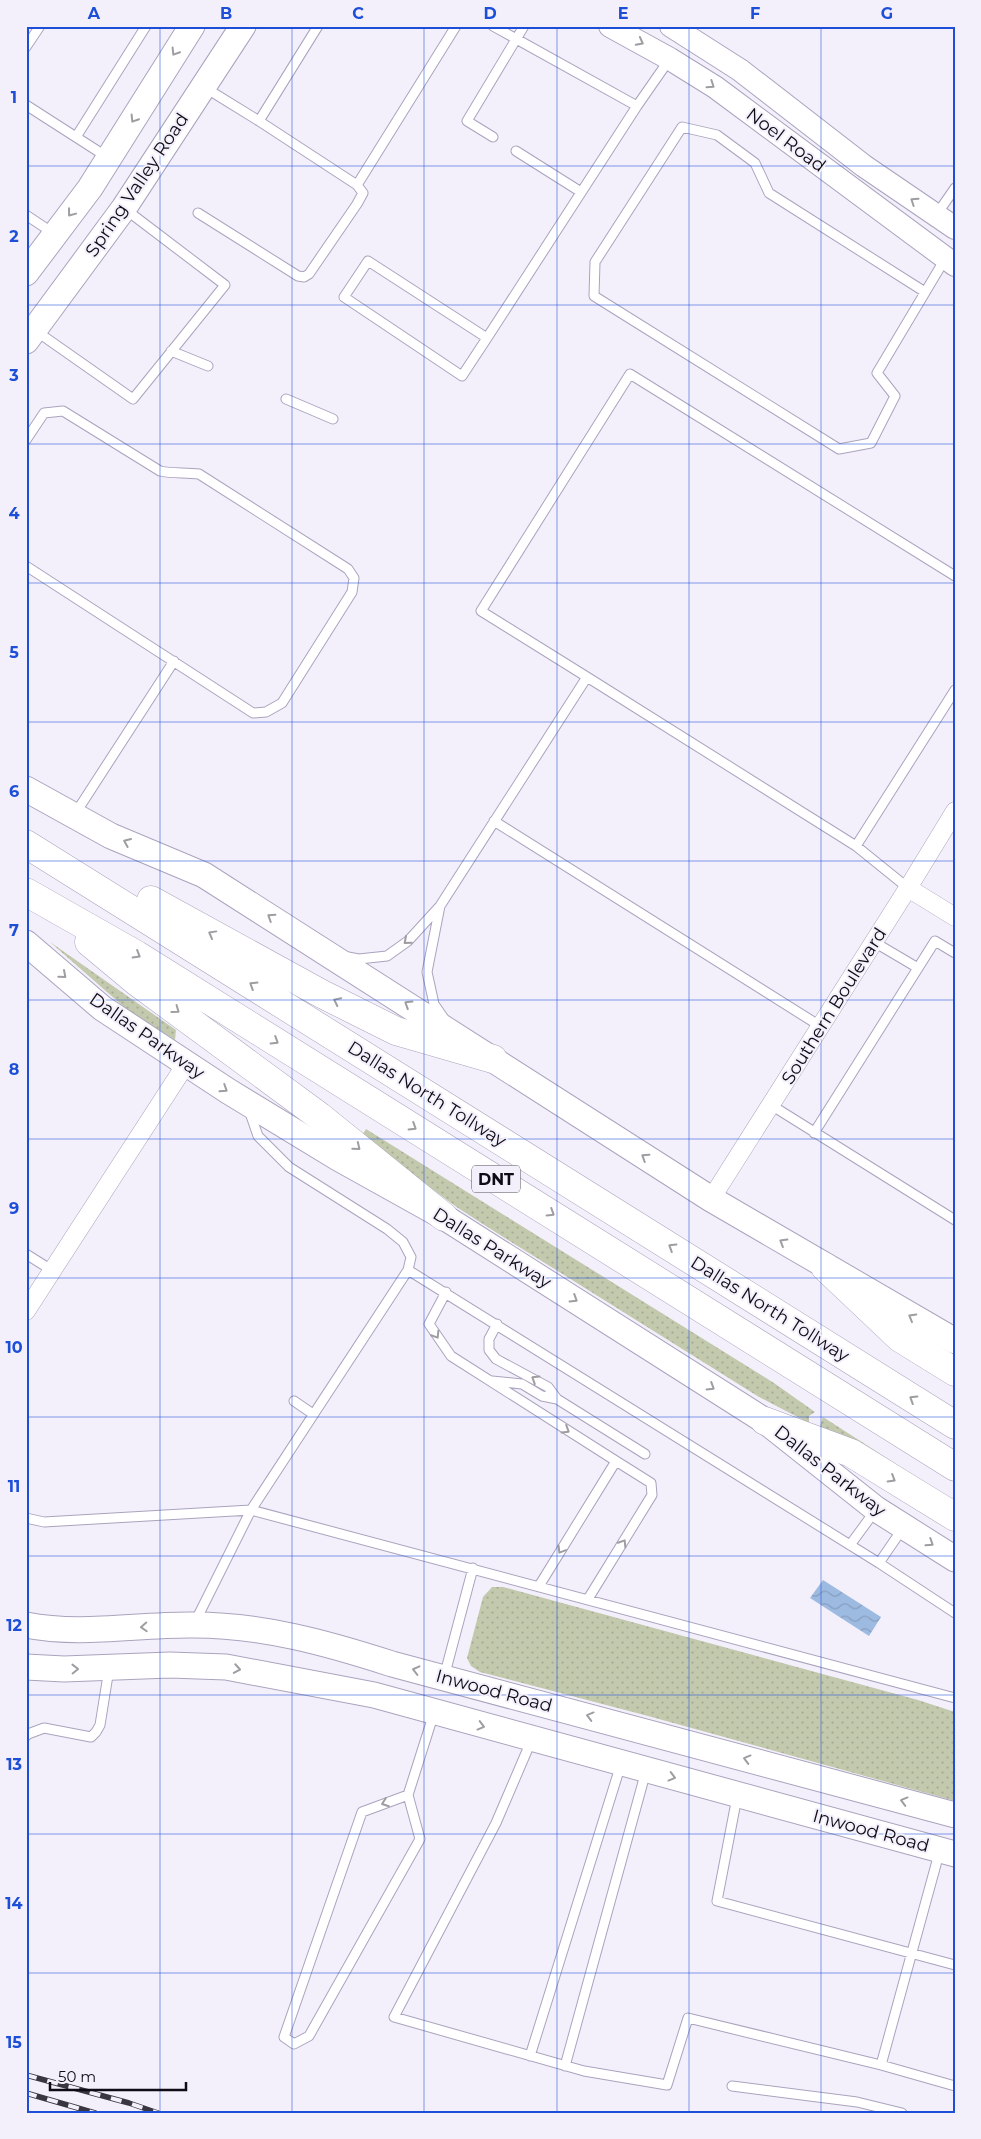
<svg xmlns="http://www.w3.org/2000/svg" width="981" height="2139" viewBox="0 0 981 2139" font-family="Montserrat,sans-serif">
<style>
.grass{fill:url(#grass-dots)}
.water{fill:url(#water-waves)}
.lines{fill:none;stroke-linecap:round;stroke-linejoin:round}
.service-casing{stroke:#aba3be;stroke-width:11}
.minor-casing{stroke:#aba3be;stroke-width:19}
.tertiary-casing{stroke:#aba3be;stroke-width:24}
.secondary-casing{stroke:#aba3be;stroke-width:27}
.motorway-casing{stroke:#aba3be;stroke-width:29}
.service{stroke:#fff;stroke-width:9}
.minor{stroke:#fff;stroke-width:18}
.tertiary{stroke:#fff;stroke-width:22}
.secondary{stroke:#fff;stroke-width:25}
.motorway{stroke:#fff;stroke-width:28}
.rail-casing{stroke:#393640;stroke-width:5.5}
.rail{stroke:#f3f0fb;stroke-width:4;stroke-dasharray:11;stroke-linecap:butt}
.oneway{stroke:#9f9da1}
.grid{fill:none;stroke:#1d4ed8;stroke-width:1;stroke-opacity:0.55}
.labels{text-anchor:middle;stroke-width:4;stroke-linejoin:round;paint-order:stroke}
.shield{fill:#f3f0fb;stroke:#53505a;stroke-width:1}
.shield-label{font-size:16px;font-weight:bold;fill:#0e0b15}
.street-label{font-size:18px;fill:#0e0b15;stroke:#f3f0fb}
.neatline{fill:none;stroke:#1d4ed8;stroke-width:2}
.grid-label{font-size:16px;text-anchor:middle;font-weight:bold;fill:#1d4ed8}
</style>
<defs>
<pattern id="grass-dots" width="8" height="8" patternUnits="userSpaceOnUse" patternTransform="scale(1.25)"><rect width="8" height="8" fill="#c3c9ad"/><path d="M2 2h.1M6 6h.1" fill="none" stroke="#a6ab94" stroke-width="1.8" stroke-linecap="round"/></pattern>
<pattern id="water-waves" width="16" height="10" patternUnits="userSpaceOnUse" patternTransform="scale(1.25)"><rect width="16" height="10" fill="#9dbae1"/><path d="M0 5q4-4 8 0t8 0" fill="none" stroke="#869fc0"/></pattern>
</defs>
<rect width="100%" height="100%" fill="#f3f0fb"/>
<path class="grass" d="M 50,942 L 176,1030 L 175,1040 L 124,1007 Z
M 366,1129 L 774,1383 L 815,1412 L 809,1416 L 809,1423 L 759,1397 L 497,1233 L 458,1208 L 361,1137 Z
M 823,1417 L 938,1491 L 816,1426 L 820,1426 Z
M 492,1587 L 503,1587 L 918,1700 L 955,1712 L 955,1801 L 648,1716 L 480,1672 L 471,1666 L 467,1658 L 483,1597 Z"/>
<path class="water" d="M 823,1580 L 881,1617 L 869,1636 L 810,1598 Z"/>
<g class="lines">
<defs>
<path id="service" d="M 493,26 L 637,106
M 26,47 L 40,26
M 204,87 L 259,121 L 318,26
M 26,105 L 107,157
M 259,121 L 357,185 L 456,26
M 76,137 L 146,26
M 493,137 L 467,121 L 524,26
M 516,151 L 581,192
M 198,213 L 298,276 L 304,277 L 309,274 L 357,204 L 363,193 L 357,185
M 937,214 L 955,188
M 26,215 L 53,233
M 925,292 L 769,193 L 755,163 L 717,135 L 682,127 L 595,262 L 594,296 L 839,449 L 871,443 L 895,396 L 877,373 L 945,259
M 36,331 L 133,399 L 225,285 L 125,209
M 487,338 L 462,376 L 344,297 L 368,261 L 487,338 L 637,106 L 669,60
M 171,351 L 208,366
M 286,399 L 333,419
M 26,440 L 44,413 L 63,411 L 160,471 C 173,474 186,472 199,474 L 348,569 L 354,578 L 352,592 L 282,703 L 266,712 L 253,713 L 26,566
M 587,677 L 481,611 L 630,374 L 955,576
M 75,814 L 174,661
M 494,821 L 820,1026
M 856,846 L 955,690
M 440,906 L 427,972 L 434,1004 L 445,1020
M 348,957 L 359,959 L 387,956 L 408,941 L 440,906 L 587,677 L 856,846 L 908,888
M 918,968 L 935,941 L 955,953
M 771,1105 L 955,1220
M 249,1110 L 258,1136 L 289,1167 L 387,1229 L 403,1242 L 411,1257 L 408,1270
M 814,1133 L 918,968 L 874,942
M 26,1254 L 53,1271
M 446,1292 L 429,1324 L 451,1356 L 616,1461 L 539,1586
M 492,1381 L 522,1384 L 542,1396 L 557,1399 L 548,1387 L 496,1359 L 489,1350 L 489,1339 L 497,1324
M 557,1399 L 645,1454
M 294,1401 L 313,1414
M 26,1518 L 44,1522 L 251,1510
M 850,1545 L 875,1511
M 879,1563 L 903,1528
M 588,1599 L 652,1495 L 651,1483 L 616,1461
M 955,1613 L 879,1563 L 408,1270 L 251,1510 L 955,1698
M 195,1622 L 251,1510
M 444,1677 L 473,1568
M 26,1736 L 28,1734 L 44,1728 L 91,1737 L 96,1732 L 100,1725 L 109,1669
M 532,1739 L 496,1823 L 394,2017 L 584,2071 L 667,2085 L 688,2018 L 881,2065
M 408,1795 L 362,1812 L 284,2037 L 294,2044 L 309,2036 L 420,1839 L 408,1795 L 434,1713
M 737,1797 L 717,1901 L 955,1965
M 940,1850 L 881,2065 L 955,2086
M 530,2056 L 621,1764
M 565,2066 L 646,1771
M 732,2086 L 857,2102 L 902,2113"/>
<path id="minor" d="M 908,888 L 955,917
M 711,1199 L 908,888 L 955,811
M 26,1311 L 186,1064"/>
<path id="tertiary" d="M 610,26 L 670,59 L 715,87 L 955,265
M 671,26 L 740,70 L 864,166 L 955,228"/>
<path id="secondary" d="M 26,273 L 90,188 L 192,26
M 26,341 L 124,208 L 243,26
M 26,789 L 111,836 L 204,875 L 711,1199 L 955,1341
M 26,943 L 102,1008 L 228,1091 L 338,1158 L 444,1217 L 765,1421 L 876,1509 L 955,1559
M 26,1625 C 81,1636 139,1624 194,1625 C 262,1625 327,1643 392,1664 L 955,1815
M 26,1667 L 64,1669 L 170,1665 L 226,1667 L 374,1695 L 955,1854"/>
<path id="motorway" d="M 26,844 L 955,1425
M 26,892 L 137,955 L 955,1467
M 151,900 L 322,994 L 396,1031 L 493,1059
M 89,942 L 137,982 L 319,1116 L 444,1217
M 825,1267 L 900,1338 L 955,1372
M 765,1421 L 851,1453 L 955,1517"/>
</defs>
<use href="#service" class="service-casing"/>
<use href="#minor" class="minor-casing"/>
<use href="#tertiary" class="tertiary-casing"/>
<use href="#secondary" class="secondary-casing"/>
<use href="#motorway" class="motorway-casing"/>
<use href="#service" class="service"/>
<use href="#minor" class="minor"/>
<use href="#tertiary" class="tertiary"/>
<use href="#secondary" class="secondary"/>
<use href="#motorway" class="motorway"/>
<defs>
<path id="rail" d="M 26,2075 L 129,2103 L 158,2113
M 26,2093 L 95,2113"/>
</defs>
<use href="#rail" class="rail-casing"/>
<use href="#rail" class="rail"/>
</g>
<defs><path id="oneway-chevron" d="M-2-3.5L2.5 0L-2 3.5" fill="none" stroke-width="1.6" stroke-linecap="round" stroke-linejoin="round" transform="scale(1.25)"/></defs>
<g class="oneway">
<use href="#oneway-chevron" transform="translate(640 42) rotate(28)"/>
<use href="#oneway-chevron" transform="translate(175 52) rotate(122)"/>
<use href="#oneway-chevron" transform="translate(711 85) rotate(34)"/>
<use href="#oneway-chevron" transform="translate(134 119) rotate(122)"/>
<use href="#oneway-chevron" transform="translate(914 201) rotate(-146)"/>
<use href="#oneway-chevron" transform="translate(71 213) rotate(127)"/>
<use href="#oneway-chevron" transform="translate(127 842) rotate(-157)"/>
<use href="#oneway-chevron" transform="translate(271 917) rotate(-147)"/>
<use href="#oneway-chevron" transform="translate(212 934) rotate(-151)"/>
<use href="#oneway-chevron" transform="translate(407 941) rotate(139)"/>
<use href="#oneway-chevron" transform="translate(137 955) rotate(31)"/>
<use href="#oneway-chevron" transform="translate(63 975) rotate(41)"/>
<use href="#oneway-chevron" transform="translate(253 985) rotate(-148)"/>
<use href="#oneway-chevron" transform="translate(337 1001) rotate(-154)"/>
<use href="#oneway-chevron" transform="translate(408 1004) rotate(-148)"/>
<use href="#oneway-chevron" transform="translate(176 1010) rotate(36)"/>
<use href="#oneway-chevron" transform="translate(275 1041) rotate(32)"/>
<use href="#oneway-chevron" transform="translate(224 1089) rotate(33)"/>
<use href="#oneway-chevron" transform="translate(413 1127) rotate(32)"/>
<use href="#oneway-chevron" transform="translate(357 1147) rotate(39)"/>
<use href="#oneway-chevron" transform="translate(645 1157) rotate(-147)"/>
<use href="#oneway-chevron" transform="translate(551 1213) rotate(32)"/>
<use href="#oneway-chevron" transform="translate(783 1242) rotate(-149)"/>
<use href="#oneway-chevron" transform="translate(672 1247) rotate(-148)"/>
<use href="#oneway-chevron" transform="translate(574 1299) rotate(32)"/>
<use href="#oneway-chevron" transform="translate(912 1317) rotate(-150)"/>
<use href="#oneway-chevron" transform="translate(436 1335) rotate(58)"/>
<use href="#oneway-chevron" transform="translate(535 1379) rotate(-148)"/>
<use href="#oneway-chevron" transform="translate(711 1387) rotate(32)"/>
<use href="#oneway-chevron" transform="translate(913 1399) rotate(-148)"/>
<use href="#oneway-chevron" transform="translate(566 1430) rotate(32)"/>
<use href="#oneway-chevron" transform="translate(892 1479) rotate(31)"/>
<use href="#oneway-chevron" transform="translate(623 1543) rotate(-58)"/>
<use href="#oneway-chevron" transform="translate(930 1543) rotate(33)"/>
<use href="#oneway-chevron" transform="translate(561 1550) rotate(121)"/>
<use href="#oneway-chevron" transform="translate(144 1627) rotate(177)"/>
<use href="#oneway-chevron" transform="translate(75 1669) rotate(-1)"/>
<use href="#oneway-chevron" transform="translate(237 1669) rotate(10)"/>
<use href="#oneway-chevron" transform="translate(416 1670) rotate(-166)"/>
<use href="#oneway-chevron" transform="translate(590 1716) rotate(-165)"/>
<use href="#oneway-chevron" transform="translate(481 1726) rotate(15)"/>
<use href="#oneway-chevron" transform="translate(747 1759) rotate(-165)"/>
<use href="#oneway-chevron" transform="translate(672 1777) rotate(15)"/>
<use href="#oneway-chevron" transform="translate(904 1801) rotate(-165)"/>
<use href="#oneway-chevron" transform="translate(385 1803) rotate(160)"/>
</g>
<path class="grid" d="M 160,26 L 160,2113M 292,26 L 292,2113M 424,26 L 424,2113M 557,26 L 557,2113M 689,26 L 689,2113M 821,26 L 821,2113M 26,166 L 955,166M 26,305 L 955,305M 26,444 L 955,444M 26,583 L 955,583M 26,722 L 955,722M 26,861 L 955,861M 26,1000 L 955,1000M 26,1139 L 955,1139M 26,1278 L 955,1278M 26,1417 L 955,1417M 26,1556 L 955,1556M 26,1695 L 955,1695M 26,1834 L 955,1834M 26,1973 L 955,1973"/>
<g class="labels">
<rect class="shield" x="472" y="1165.5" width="48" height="27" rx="4"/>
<g class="shield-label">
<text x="496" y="1185">DNT</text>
</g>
<g class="street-label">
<text transform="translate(786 140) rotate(37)" y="6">Noel Road</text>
<text transform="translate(137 185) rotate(-56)" y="6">Spring Valley Road</text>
<text transform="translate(834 1006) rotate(-58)" y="6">Southern Boulevard</text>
<text transform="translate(147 1036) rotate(35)" y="6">Dallas Parkway</text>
<text transform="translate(427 1094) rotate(32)" y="6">Dallas North Tollway</text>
<text transform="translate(492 1248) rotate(32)" y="6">Dallas Parkway</text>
<text transform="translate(770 1309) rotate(32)" y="6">Dallas North Tollway</text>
<text transform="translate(830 1471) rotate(38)" y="6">Dallas Parkway</text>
<text transform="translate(494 1691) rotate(15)" y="6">Inwood Road</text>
<text transform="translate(871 1831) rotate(15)" y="6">Inwood Road</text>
</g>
</g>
<rect width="981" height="2139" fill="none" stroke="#f3f0fb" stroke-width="55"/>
<path d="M50 2082v8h136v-8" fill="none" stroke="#0e0b15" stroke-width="2.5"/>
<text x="58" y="2082" font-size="15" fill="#0e0b15" stroke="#f3f0fb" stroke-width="4" paint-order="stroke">50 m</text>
<rect x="28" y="28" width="926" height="2084" class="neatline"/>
<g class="grid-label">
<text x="94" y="19">A</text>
<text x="226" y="19">B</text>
<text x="358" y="19">C</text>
<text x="490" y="19">D</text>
<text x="623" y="19">E</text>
<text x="755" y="19">F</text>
<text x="887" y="19">G</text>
<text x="14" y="103">1</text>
<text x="14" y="242">2</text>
<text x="14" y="381">3</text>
<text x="14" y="519">4</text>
<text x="14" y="658">5</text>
<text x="14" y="797">6</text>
<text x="14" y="936">7</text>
<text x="14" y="1075">8</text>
<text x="14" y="1214">9</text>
<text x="14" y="1353">10</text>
<text x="14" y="1492">11</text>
<text x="14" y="1631">12</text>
<text x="14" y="1770">13</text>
<text x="14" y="1909">14</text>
<text x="14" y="2048">15</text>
</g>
</svg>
